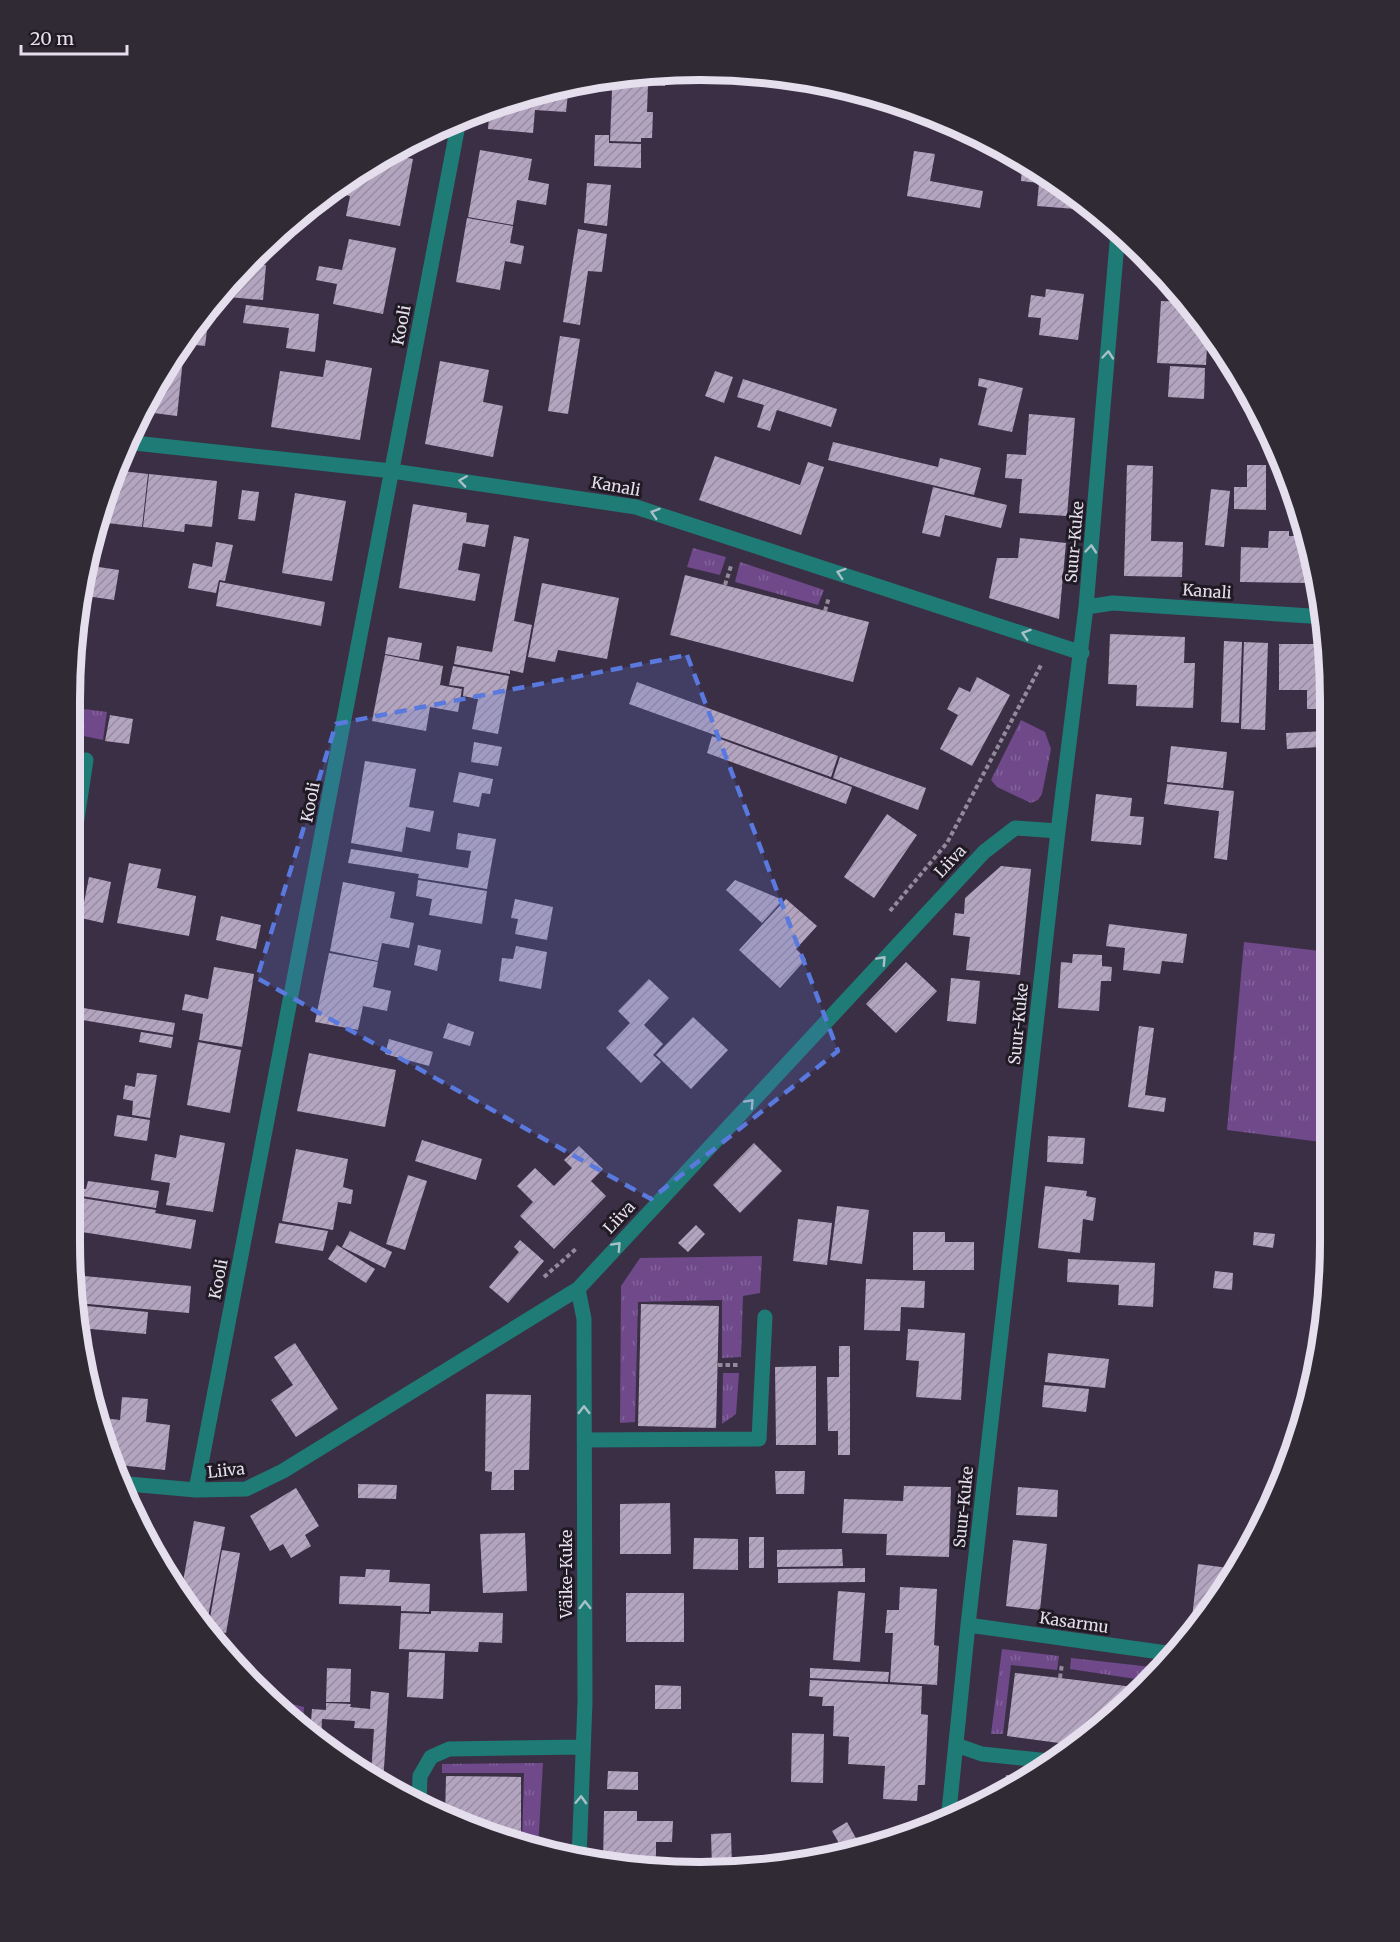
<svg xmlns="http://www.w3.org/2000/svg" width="1400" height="1942" viewBox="0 0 1400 1942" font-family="Merriweather,serif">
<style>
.grass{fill:url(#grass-tufts)}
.building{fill:url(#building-hatch)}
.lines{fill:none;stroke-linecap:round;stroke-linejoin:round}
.path{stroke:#948a9c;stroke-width:4;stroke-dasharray:4.5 3;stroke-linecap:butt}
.minor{stroke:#1f7b76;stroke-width:15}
.oneway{stroke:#aac0c9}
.marked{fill:#5979de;fill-opacity:0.2;stroke:#5979de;stroke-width:4.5;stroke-dasharray:12 8;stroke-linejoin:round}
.labels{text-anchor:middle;stroke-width:6;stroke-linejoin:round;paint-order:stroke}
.street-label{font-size:16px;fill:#e5deec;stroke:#201a24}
.rim{fill:none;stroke:#e5deec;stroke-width:8}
</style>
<defs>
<pattern id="grass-tufts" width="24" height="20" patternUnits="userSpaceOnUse" patternTransform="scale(1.5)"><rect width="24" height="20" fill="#6f498a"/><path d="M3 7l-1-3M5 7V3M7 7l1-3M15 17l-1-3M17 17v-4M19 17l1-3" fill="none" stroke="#83639b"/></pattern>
<pattern id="building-hatch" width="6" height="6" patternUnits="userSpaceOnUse" patternTransform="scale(1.5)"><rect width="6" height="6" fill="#b3a4bf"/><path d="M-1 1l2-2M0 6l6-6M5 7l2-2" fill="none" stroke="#988ca1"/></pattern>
</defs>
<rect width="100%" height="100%" fill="#3b2f45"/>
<path class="grass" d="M 693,548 L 726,557 L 720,575 L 687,567 Z
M 740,562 L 824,590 L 818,605 L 735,582 Z
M 69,707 L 107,712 L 103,740 L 69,733 Z
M 1021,720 L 1045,732 L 1051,749 L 1042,794 L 1038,800 L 1031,803 L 997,787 L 991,780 Z
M 1244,942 L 1328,952 L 1329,1143 L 1227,1130 Z
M 762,1256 L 760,1293 L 743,1296 L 741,1357 L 722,1358 L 722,1300 L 638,1302 L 635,1422 L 620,1423 L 621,1286 L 640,1258 Z
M 723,1373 L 739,1373 L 736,1414 L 722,1424 Z
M 1002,1649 L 1059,1656 L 1057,1670 L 1011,1665 L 1003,1734 L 991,1734 Z
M 1071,1658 L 1161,1668 L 1161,1669 L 1149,1681 L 1070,1669 Z
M 268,1698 L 304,1707 L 303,1729 L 284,1716 Z
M 543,1763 L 538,1849 L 522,1845 L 524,1773 L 442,1773 L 442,1764 Z"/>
<path class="building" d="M 665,73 L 665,86 L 648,85 L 647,112 L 653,112 L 652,138 L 641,138 L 641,142 L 610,141 L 612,90 L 585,89 L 586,82 L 618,74 Z
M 546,91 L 568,93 L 566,112 L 535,110 L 533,133 L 488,129 L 490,106 L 497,102 Z
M 595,135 L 609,135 L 609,143 L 641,144 L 641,168 L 594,166 Z
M 480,150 L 532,159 L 528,180 L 549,184 L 546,205 L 517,200 L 513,225 L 468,217 Z
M 914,151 L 935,154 L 930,181 L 983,191 L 980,208 L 907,196 Z
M 385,153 L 413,159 L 400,226 L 346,216 L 350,196 L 331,192 Z
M 1022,161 L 1084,200 L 1088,203 L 1088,210 L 1037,206 L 1039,183 L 1021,181 Z
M 587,183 L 611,185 L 607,226 L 584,223 Z
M 467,218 L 513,226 L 510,243 L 524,246 L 521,264 L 505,261 L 500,290 L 456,282 Z
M 578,229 L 607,234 L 602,272 L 588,271 L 580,325 L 563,322 Z
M 349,239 L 396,248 L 383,314 L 333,304 L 337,284 L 316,280 L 319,266 L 342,270 Z
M 246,263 L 266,265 L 263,300 L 217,296 L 225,284 Z
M 1046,289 L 1084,294 L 1078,340 L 1039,335 L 1041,318 L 1028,317 L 1031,295 L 1045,297 Z
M 1161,301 L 1188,302 L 1208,327 L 1206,365 L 1157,363 Z
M 246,305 L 319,314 L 315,352 L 286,348 L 289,328 L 243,323 Z
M 210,306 L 205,346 L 187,344 L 188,336 Z
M 560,336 L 580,339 L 568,414 L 548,411 Z
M 185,340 L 177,416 L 146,412 L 148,397 L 154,384 Z
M 326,360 L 372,368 L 360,440 L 271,427 L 280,371 L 323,377 Z
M 440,361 L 489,370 L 483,402 L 503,406 L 493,457 L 425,444 Z
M 1170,366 L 1205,368 L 1204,399 L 1168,397 Z
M 715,371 L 733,377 L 724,403 L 705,396 Z
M 979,378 L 1023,388 L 1012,432 L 978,425 L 987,388 L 978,386 Z
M 743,379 L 837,409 L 831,427 L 777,410 L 770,431 L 757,427 L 764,405 L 737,397 Z
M 1029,414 L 1075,418 L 1067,516 L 1019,513 L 1022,479 L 1005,478 L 1007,454 L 1026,455 Z
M 833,442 L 938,467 L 940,458 L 981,468 L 974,495 L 828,460 Z
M 715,456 L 800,485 L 808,462 L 824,467 L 801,535 L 699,500 Z
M 1127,465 L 1153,466 L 1151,541 L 1183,542 L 1182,577 L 1124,576 Z
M 1247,465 L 1266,465 L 1266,510 L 1234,509 L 1234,487 L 1247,487 Z
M 114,470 L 148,474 L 142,527 L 98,522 Z
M 149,474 L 217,481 L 212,527 L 185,524 L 184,532 L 143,527 Z
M 933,487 L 1007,505 L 1001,528 L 945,515 L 940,537 L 922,533 Z
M 1211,489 L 1230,491 L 1224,547 L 1205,545 Z
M 242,490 L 259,492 L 255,521 L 238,519 Z
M 295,493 L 346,501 L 332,581 L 282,573 Z
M 413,504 L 467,513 L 466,522 L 489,525 L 485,547 L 463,543 L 458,570 L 480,574 L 475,601 L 399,588 Z
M 97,525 L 96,541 L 92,540 Z
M 1269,531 L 1289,531 L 1289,536 L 1304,536 L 1312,568 L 1312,583 L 1240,582 L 1241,547 L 1268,548 Z
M 514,536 L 529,539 L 514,621 L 532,625 L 523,673 L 510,670 L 510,674 L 454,664 L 457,646 L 492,652 Z
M 1020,538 L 1066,543 L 1059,619 L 989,598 L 997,558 L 1018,558 Z
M 216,542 L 233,545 L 225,581 L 219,580 L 216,593 L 188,588 L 193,563 L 212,567 Z
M 85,565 L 119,570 L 114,600 L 79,595 L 81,577 Z
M 685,575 L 869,622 L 853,682 L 670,635 Z
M 220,582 L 325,602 L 321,626 L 216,606 Z
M 542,583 L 619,598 L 607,659 L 558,650 L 555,662 L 528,657 Z
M 1110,634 L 1185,637 L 1184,663 L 1195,663 L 1193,708 L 1136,706 L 1137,685 L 1108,684 Z
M 388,637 L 422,643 L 419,660 L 385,654 Z
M 1224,641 L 1242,642 L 1239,723 L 1221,722 Z
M 1244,642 L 1268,643 L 1265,730 L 1241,729 Z
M 1279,644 L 1326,644 L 1326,709 L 1307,709 L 1307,690 L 1279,690 Z
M 385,655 L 443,666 L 440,685 L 462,689 L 458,712 L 430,707 L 426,731 L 372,721 Z
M 453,666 L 509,676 L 498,734 L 472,729 L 478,699 L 463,696 L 464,687 L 449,685 Z
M 977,677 L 1010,695 L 972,766 L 940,749 L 958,715 L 947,709 L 959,687 L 970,692 Z
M 637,682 L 838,756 L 831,777 L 629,704 Z
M 110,715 L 133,719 L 129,744 L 105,741 Z
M 1326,731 L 1326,757 L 1320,757 L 1320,747 L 1287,749 L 1286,733 Z
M 712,736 L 852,787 L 846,804 L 707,753 Z
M 474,742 L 502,747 L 498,766 L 471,762 Z
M 1171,746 L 1227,752 L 1223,788 L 1167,782 Z
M 840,757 L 926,788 L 918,810 L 833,778 Z
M 365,761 L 416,769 L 409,807 L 434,811 L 430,832 L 406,827 L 402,852 L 351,843 Z
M 459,772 L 493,779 L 490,794 L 482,793 L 479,807 L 453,802 Z
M 1167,784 L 1234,791 L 1227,860 L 1214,858 L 1219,811 L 1164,804 Z
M 1096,794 L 1132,798 L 1130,816 L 1144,817 L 1141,845 L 1091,841 Z
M 887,814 L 917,835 L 874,898 L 844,877 Z
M 458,833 L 496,839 L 487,889 L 418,878 L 419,874 L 348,863 L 351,849 L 468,868 L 471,851 L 456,849 Z
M 129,863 L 161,869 L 157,888 L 196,896 L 189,936 L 117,923 Z
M 1001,866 L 1031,869 L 1020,975 L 966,970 L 970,937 L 953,935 L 955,913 L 964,914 L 965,898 Z
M 89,877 L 111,882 L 103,923 L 81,918 Z
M 418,880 L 487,891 L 482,924 L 429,915 L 432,899 L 416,896 Z
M 735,880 L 783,900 L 762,923 L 726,890 Z
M 343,882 L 395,892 L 390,918 L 414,923 L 409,948 L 382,943 L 378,961 L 330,951 Z
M 515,899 L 553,907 L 547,940 L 515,934 L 518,919 L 511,918 Z
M 786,899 L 817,926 L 796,949 L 806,959 L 780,988 L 739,950 Z
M 221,916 L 261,925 L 256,949 L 216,940 Z
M 1109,924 L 1187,934 L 1183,963 L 1162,961 L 1160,974 L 1123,970 L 1125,948 L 1106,946 Z
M 418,945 L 441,950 L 437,971 L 414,965 Z
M 516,946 L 547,952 L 541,989 L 499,981 L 502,958 L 513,959 Z
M 329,953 L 378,962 L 373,987 L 391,991 L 387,1011 L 363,1006 L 358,1030 L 315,1022 Z
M 1073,954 L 1102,955 L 1102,966 L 1112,967 L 1111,981 L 1101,981 L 1099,1011 L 1058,1008 L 1061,962 L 1072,963 Z
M 906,962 L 937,991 L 896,1033 L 866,1004 Z
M 214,967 L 254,974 L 242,1047 L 199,1040 L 203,1014 L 182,1010 L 185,994 L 208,999 Z
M 951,978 L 980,981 L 976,1024 L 947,1021 Z
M 649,979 L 669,998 L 644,1025 L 663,1044 L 653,1055 L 661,1062 L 641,1083 L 606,1048 L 630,1023 L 618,1011 Z
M 71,1006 L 175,1023 L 173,1035 L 70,1018 Z
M 693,1017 L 728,1050 L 691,1089 L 656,1055 Z
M 448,1023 L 474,1032 L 470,1046 L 443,1038 Z
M 1139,1026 L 1154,1028 L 1145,1095 L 1166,1098 L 1164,1112 L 1128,1107 Z
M 141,1032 L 173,1037 L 171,1048 L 139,1042 Z
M 389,1039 L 433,1052 L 429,1066 L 385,1054 Z
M 198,1042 L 241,1050 L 230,1113 L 187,1105 Z
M 309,1053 L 396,1070 L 385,1127 L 297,1111 Z
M 137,1073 L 157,1075 L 150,1118 L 132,1115 L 133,1101 L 123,1099 L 125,1085 L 135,1087 Z
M 117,1115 L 150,1120 L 147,1141 L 114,1136 Z
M 180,1135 L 225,1143 L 213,1212 L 166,1205 L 170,1183 L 151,1180 L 155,1154 L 176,1158 Z
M 1048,1136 L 1085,1138 L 1083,1164 L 1047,1162 Z
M 422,1140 L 482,1159 L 476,1180 L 415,1161 Z
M 754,1143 L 782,1171 L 740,1213 L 713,1185 Z
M 579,1146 L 603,1169 L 591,1181 L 606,1196 L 554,1249 L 520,1216 L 533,1202 L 517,1186 L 535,1168 L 554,1186 L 572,1168 L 564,1160 Z
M 296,1149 L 348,1159 L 343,1187 L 353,1190 L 351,1204 L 338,1202 L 333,1230 L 282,1221 Z
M 408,1175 L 427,1181 L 405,1250 L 386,1244 Z
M 88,1181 L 159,1191 L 156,1208 L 69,1194 L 69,1187 L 86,1189 Z
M 1045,1186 L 1087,1191 L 1086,1196 L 1096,1198 L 1093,1221 L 1083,1219 L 1080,1253 L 1038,1248 Z
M 69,1196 L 156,1210 L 155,1213 L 196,1220 L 191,1249 L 69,1230 Z
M 837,1206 L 869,1210 L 862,1264 L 830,1260 Z
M 798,1219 L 832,1223 L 827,1265 L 793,1261 Z
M 279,1223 L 328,1231 L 323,1251 L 275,1243 Z
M 696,1225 L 705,1234 L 688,1252 L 678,1243 Z
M 350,1231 L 392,1252 L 385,1268 L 342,1247 Z
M 913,1232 L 945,1232 L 945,1242 L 974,1242 L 974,1270 L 913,1270 Z
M 1254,1232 L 1275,1234 L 1273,1248 L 1253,1245 Z
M 520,1240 L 544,1261 L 508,1303 L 489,1287 L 519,1252 L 514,1247 Z
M 337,1245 L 375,1269 L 366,1283 L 328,1259 Z
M 1068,1259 L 1155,1263 L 1153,1307 L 1118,1305 L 1119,1285 L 1067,1282 Z
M 1215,1271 L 1233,1273 L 1232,1290 L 1213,1288 Z
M 73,1275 L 191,1286 L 189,1313 L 77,1303 Z
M 866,1279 L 925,1281 L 924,1308 L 901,1307 L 900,1331 L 864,1330 Z
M 641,1304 L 719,1306 L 716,1428 L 638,1426 Z
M 77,1305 L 148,1312 L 146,1334 L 80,1328 Z
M 908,1329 L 965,1333 L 961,1400 L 916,1397 L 919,1361 L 906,1360 Z
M 295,1343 L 338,1409 L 296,1437 L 271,1400 L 293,1385 L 274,1357 Z
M 839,1346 L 850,1346 L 850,1455 L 838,1455 L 838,1431 L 828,1431 L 827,1377 L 839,1377 Z
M 1048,1353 L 1109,1359 L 1105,1388 L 1045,1382 Z
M 816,1366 L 816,1445 L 776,1445 L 775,1367 Z
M 1044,1385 L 1089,1389 L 1086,1412 L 1042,1407 Z
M 486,1394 L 531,1395 L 529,1470 L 514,1470 L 514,1490 L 491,1490 L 492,1472 L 485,1471 Z
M 122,1397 L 148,1399 L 146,1422 L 170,1425 L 165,1470 L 110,1464 L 95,1417 L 120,1420 Z
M 775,1471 L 805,1471 L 804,1494 L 776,1494 Z
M 358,1484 L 397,1485 L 396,1499 L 358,1498 Z
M 904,1486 L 951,1487 L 949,1557 L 886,1555 L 887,1534 L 842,1533 L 844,1499 L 903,1501 Z
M 1018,1487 L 1058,1490 L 1057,1517 L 1016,1515 Z
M 296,1488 L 319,1526 L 305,1535 L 311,1546 L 291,1558 L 283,1544 L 270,1551 L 250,1516 Z
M 670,1503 L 671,1554 L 620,1554 L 620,1504 Z
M 194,1521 L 225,1527 L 206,1628 L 180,1598 Z
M 525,1533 L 527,1591 L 483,1593 L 480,1534 Z
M 749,1537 L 764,1537 L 764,1568 L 749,1568 Z
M 694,1538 L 738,1539 L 738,1570 L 693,1569 Z
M 1013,1540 L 1047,1544 L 1040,1610 L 1006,1606 Z
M 842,1549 L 843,1566 L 777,1567 L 777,1550 Z
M 222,1550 L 240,1553 L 226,1633 L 208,1629 Z
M 1198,1564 L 1236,1569 L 1205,1619 L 1192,1618 Z
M 865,1568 L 865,1582 L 778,1583 L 778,1569 Z
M 366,1569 L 390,1570 L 389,1582 L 430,1584 L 429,1612 L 401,1611 L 401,1606 L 339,1604 L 340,1576 L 365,1577 Z
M 900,1587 L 937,1589 L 934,1645 L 939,1646 L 937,1685 L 890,1682 L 893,1633 L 885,1633 L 887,1610 L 899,1610 Z
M 838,1591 L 865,1593 L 860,1662 L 833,1660 Z
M 626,1593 L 684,1593 L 684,1642 L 626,1642 Z
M 431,1611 L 503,1613 L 502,1643 L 479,1642 L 478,1652 L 399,1649 L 401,1613 L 431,1614 Z
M 409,1652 L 445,1653 L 443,1699 L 407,1697 Z
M 327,1668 L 351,1669 L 350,1702 L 326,1702 Z
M 810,1668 L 889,1672 L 888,1682 L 810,1678 Z
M 1015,1673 L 1060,1678 L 1142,1688 L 1116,1717 L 1074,1745 L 1007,1736 Z
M 810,1680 L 922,1686 L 921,1714 L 928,1715 L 925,1785 L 918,1785 L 917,1801 L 883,1799 L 885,1766 L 848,1764 L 849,1737 L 833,1736 L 834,1706 L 822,1706 L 823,1697 L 809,1696 Z
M 655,1685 L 681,1686 L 681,1709 L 655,1709 Z
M 371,1691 L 389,1693 L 383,1783 L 371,1774 L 374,1729 L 354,1728 L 355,1721 L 322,1719 L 321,1741 L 310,1734 L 312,1709 L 326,1710 L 326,1703 L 351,1704 L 350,1707 L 370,1709 Z
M 792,1733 L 824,1734 L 823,1783 L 791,1782 Z
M 608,1771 L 638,1772 L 638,1790 L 607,1789 Z
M 1006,1775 L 1025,1777 L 1005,1791 Z
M 446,1776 L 521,1777 L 521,1845 L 497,1840 L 445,1818 Z
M 604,1811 L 637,1811 L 637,1821 L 673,1821 L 672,1842 L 656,1842 L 656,1861 L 667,1861 L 667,1868 L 617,1868 L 603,1864 Z
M 847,1822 L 862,1849 L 822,1858 L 820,1856 L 840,1845 L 832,1831 Z
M 731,1833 L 732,1868 L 712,1868 L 711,1834 Z"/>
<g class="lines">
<path class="path" d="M 725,585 L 731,566
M 825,611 L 829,597
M 890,911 L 947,843 L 1041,665
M 544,1277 L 577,1248
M 718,1365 L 738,1365
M 1060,1678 L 1062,1664"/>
<path class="minor" d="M 125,442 L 392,471 L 636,507 L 1082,653
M 1086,607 L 1113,603 L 1325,617
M 69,871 L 86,760
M 578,1289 L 584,1319 L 585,1702 L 579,1859
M 584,1440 L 759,1439 L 765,1317
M 117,1483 L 196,1490 L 246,1489 L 283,1471 L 578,1289 L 984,852 L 1015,828 L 1058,831
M 196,1490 L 459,120
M 968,1625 L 1174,1654
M 956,1745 L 982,1754 L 1049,1761
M 419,1807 L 420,1776 L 431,1757 L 449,1749 L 583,1747
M 948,1821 L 968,1625 L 1058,831 L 1086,607 L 1118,231"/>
</g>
<defs><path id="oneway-chevron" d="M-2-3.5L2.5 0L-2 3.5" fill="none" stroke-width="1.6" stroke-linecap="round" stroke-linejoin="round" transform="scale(1.5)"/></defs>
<g class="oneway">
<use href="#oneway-chevron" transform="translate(1108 355) rotate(-85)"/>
<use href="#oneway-chevron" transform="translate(463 481) rotate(-172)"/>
<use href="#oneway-chevron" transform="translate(655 513) rotate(-162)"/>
<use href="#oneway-chevron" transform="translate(1091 549) rotate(-85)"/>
<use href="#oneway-chevron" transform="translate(841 573) rotate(-162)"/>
<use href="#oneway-chevron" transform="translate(1026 634) rotate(-162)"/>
<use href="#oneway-chevron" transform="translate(882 960) rotate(-47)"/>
<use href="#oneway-chevron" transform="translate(750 1103) rotate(-47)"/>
<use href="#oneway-chevron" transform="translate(617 1246) rotate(-47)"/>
<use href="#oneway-chevron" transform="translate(584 1410) rotate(-90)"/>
<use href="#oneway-chevron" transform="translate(585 1605) rotate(-90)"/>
<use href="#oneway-chevron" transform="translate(581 1800) rotate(-88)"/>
</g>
<path class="marked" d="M 687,655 L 838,1051 L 651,1199 L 257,978 L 336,724 Z"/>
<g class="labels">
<g class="street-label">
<text transform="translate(401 325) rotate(-79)" y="6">Kooli</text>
<text transform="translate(616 486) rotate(10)" y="6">Kanali</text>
<text transform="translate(1074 542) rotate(-85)" y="6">Suur-Kuke</text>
<text transform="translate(1207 591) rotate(4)" y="6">Kanali</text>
<text transform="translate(310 802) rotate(-79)" y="6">Kooli</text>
<text transform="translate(950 861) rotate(-47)" y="6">Liiva</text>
<text transform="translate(1018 1024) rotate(-84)" y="6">Suur-Kuke</text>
<text transform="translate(619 1217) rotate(-47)" y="6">Liiva</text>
<text transform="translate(218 1279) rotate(-79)" y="6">Kooli</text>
<text transform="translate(226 1470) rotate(-6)" y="6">Liiva</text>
<text transform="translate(963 1507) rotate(-84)" y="6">Suur-Kuke</text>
<text transform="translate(566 1574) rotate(-90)" y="6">Väike-Kuke</text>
<text transform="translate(1074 1622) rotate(8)" y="6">Kasarmu</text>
</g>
</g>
<path d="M0 0H1400V1942H0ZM700 80H700A620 620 0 0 1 1320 700V1242A620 620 0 0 1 700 1862H700A620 620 0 0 1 80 1242V700A620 620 0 0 1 700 80Z" fill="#302a34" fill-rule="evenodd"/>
<path class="rim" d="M700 80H700A620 620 0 0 1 1320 700V1242A620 620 0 0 1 700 1862H700A620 620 0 0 1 80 1242V700A620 620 0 0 1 700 80Z"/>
<path d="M21 45v9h106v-9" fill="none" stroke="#e5deec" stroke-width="3"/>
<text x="30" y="45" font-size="18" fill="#e5deec" stroke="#201a24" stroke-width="4.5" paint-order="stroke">20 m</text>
</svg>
